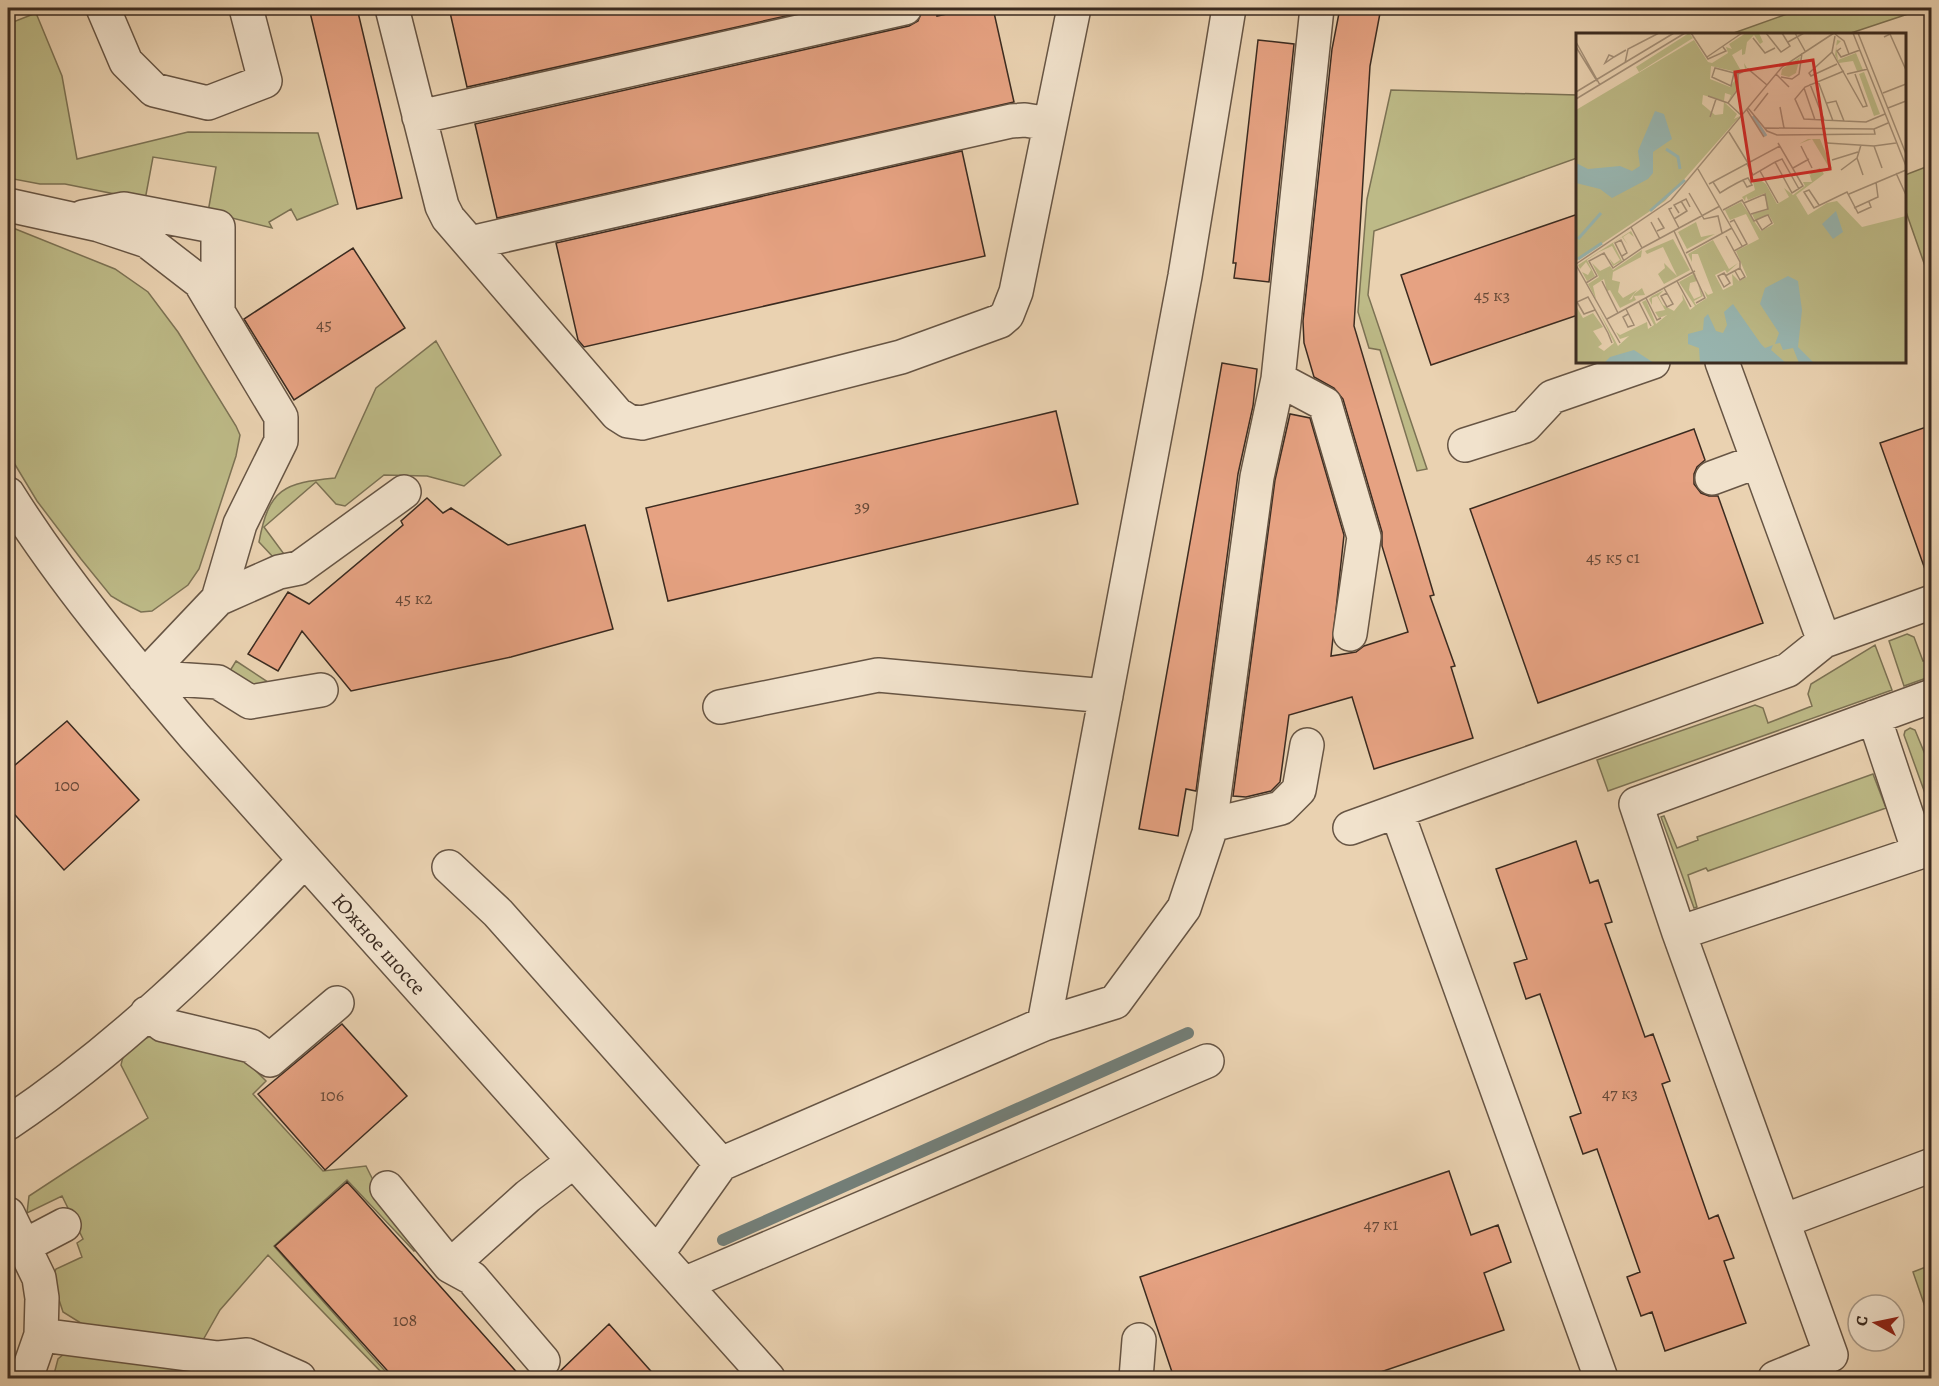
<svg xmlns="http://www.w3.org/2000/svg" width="1939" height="1386" viewBox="0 0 1939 1386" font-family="Alegreya,serif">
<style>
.green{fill:#bdba87;stroke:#7c7254;stroke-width:1.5}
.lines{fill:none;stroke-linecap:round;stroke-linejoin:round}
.stream{stroke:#737e77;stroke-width:12}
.building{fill:#e6a282;stroke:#3b2b20;stroke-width:1.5}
.minor-casing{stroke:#675544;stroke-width:36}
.minor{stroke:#f1e2cc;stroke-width:33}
.labels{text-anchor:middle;stroke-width:4.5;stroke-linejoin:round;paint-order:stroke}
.number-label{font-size:18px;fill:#664938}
.street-label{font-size:21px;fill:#3b2b20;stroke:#f1e2cc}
.inset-river{fill:none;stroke:#98b6b1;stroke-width:3}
.inset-road{fill:none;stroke:#a48f77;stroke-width:1.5}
.view{fill:#d62828;fill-opacity:0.15;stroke:#d62828;stroke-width:3}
.inset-edge{fill:none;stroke:#3b2b20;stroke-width:3}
</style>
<rect width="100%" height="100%" fill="#ead2b1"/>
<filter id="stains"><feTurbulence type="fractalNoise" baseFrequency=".00333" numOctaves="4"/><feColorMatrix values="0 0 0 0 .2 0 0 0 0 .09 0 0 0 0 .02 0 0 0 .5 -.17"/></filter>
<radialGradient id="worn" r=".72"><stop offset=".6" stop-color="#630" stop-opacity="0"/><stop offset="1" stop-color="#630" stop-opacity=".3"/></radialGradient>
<path class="green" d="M 1804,8 L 1926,8 L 1848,34 L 1731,34 Z
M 36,13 L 62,76 L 77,159 L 188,132 L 318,133 L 338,204 L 297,220 L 291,209 L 269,222 L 272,228 L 208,212 L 216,167 L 153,157 L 145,200 L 65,184 L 40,184 L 8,178 L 8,24 Z
M 1391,90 L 1577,95 L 1577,158 L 1374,231 L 1368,295 L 1427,469 L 1417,471 L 1380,350 L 1369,348 L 1358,312 L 1367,199 Z
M 1931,165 L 1932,165 L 1931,283 L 1905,209 L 1905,175 Z
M 8,226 L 115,269 L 148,292 L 178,332 L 236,426 L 240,435 L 236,456 L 199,569 L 188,585 L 152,611 L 141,612 L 123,603 L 111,596 L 81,559 L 37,501 L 8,453 Z
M 436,341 L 501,455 L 464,486 L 427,476 L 384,475 L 345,506 L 336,504 L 316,482 L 264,527 L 284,554 L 282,558 L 274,558 L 259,542 C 269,488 284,483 335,478 L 376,388 Z
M 1907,634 L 1914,637 L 1923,661 L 1931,658 L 1932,676 L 1904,686 L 1889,641 Z
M 1875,645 L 1892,690 L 1608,791 L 1597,760 L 1755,705 L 1763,708 L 1768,723 L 1812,706 L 1808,694 L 1811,684 Z
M 236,661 L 274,686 L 255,688 L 228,674 Z
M 1910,728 L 1915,730 L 1927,759 L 1931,758 L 1931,810 L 1904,735 L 1905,731 Z
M 1873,774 L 1886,808 L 1708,871 L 1706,868 L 1688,875 L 1697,907 L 1694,908 L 1661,817 L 1664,816 L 1677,848 L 1698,840 L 1697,837 Z
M 156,1036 L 244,1059 L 266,1081 L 253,1094 L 323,1171 L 366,1166 L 380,1194 L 418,1248 L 414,1251 L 347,1180 L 274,1246 L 386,1372 L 383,1374 L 268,1255 L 220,1310 L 203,1340 L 92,1330 L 63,1312 L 52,1278 L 56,1269 L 82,1257 L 77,1243 L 83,1239 L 62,1196 L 27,1213 L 29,1196 L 148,1118 L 121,1065 C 123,1049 141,1037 156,1036 Z
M 1931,1265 L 1932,1265 L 1931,1324 L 1913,1272 Z
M 65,1353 L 182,1363 L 182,1374 L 210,1378 L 53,1378 L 58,1359 Z"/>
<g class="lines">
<path class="stream" d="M 723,1240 L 1188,1033"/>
</g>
<path class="building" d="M 309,8 L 357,8 L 402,198 L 357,209 Z
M 449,8 L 822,8 L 467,87 Z
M 923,8 L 936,8 L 937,16 L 975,8 L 993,8 L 1014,102 L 497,218 L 475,124 L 909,26 L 918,21 Z
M 1340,8 L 1381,8 L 1370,66 L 1354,326 L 1434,595 L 1430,596 L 1455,666 L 1451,667 L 1473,738 L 1374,769 L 1352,697 L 1289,715 L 1280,782 L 1271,791 L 1246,797 L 1233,796 L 1275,480 L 1290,414 L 1310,418 L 1344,535 L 1331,656 L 1356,652 L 1364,646 L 1408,632 L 1382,546 L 1382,532 L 1343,399 L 1334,388 L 1314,377 L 1304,343 L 1303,321 L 1332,49 Z
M 1258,40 L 1294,44 L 1269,282 L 1234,278 L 1236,263 L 1233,263 Z
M 962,151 L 985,256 L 584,347 L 578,340 L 556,243 Z
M 1578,214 L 1578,315 L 1431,365 L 1401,275 Z
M 353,248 L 405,328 L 294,400 L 244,319 Z
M 1222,363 L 1257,369 L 1253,406 L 1238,474 L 1196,791 L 1186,789 L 1178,836 L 1139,829 Z
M 1056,411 L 1078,504 L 668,601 L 646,508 Z
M 1932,425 L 1932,574 L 1927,575 L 1880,443 Z
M 1694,429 L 1705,460 L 1697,467 L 1694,474 L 1694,484 L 1701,493 L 1709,496 L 1718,496 L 1763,623 L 1538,703 L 1470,509 Z
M 427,498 L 443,513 L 451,508 L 508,545 L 585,525 L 613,629 L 511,657 L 351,691 L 302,631 L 278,671 L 248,654 L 288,592 L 309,604 L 403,525 L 401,521 Z
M 67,721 L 139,800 L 64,870 L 8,807 L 8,771 Z
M 1576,841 L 1590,883 L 1598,880 L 1612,922 L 1605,924 L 1645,1037 L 1653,1034 L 1670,1081 L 1662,1084 L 1709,1219 L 1718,1215 L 1734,1258 L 1724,1261 L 1746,1323 L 1665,1351 L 1652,1312 L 1641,1316 L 1627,1277 L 1640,1272 L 1597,1149 L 1583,1154 L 1570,1117 L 1581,1113 L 1540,994 L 1526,999 L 1514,963 L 1527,959 L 1496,869 Z
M 342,1024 L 407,1096 L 325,1170 L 258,1094 Z
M 1449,1171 L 1471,1235 L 1498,1225 L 1511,1262 L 1484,1273 L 1504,1330 L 1363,1378 L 1174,1378 L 1140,1277 Z
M 347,1182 L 358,1194 L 522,1378 L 394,1378 L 275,1246 Z
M 609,1324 L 657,1378 L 549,1378 L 556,1375 Z"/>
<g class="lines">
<defs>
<path id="minor" d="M 103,8 L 126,62 L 154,90 L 208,103 L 265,81 L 246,8
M 392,8 L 442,206 L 448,218 L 617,414 L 628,421 L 642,423 L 901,357 L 1000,321 L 1007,315 L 1016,292 L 1074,8
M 419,117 L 905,8
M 8,205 L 99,225 L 147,241 L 200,282 L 281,417 L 281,441 L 240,524 L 218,599
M 83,217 L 124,209 L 218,227 L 218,312
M 470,243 L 1011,121 L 1025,120 L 1050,124
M 1722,362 L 1824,641
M 1278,379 L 1325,404 L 1364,537 L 1350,634
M 1465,445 L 1525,426 L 1552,397 L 1653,362
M 1712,478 L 1758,461
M 8,494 C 62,580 129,660 195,737 L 768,1378
M 144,677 L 218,599 L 279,572 L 299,568 L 404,492
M 144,677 L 218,682 L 250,702 L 321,690
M 720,707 L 878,675 L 1106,696
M 1874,717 L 1919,852
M 1397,812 L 1601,1378
M 1211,825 L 1281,808 L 1299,790 L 1307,745
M 1350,828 L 1788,670 L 1824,641 L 1932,602
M 449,867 L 498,913 L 721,1164
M 1679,933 L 1636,804 L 1932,696
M 147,1013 L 163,1025 L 251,1046 L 270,1060 L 337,1003
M 1044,1024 L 1185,276 L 1229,8
M 8,1123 C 117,1050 214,956 304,861
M 387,1188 L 450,1266 L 528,1196 L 574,1161
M 8,1214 L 39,1278 L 42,1298 L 41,1335 L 218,1358 L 247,1355 L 299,1378
M 1783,1221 L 1932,1165
M 24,1246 L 64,1225
M 657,1254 L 721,1164 L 1044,1024 L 1115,1002 L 1184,908 L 1209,833 L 1257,477 L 1278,379 L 1317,8
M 450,1266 L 472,1278 L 543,1361
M 684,1284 L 1207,1061
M 26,1378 L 41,1335
M 1136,1378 L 1139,1340
M 1775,1378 L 1831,1355 L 1679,933 L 1932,848"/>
</defs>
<use href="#minor" class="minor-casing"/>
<use href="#minor" class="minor"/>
</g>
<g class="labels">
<g class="number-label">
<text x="1492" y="301">45 к3</text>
<text x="324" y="330">45</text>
<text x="862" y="512">39</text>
<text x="1613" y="563">45 к5 с1</text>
<text x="414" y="604">45 к2</text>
<text x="67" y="791">100</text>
<text x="1620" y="1099">47 к3</text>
<text x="332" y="1101">106</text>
<text x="1381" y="1230">47 к1</text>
<text x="405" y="1326">108</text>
</g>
<g class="street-label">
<text transform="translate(379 944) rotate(48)" y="7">Южное шоссе</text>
</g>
</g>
<g transform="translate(1576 33)">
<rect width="330" height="330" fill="#ead2b1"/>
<path d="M 113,0 L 117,5 L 63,39 L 60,34 ZM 170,0 L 183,0 L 187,9 L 184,11 L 178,2 L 171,9 L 169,21 L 166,22 L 166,16 L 156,22 L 164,36 L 169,36 L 168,30 L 171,35 L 161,39 L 135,33 L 134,46 L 154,54 L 162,43 L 161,56 L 153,67 L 155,62 L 149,60 L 148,68 L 127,62 L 126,71 L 139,82 L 147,81 L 148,69 L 161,81 L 158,86 L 164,83 L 89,168 L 0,228 L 0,77 L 118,7 L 132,29 L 136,30 L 152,20 L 150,14 L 156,16 L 153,11 ZM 261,7 L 265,8 L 260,13 L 262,27 L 280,20 L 287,37 L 281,38 L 277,28 L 263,30 L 259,22 ZM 224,24 L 220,40 L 213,44 L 205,42 L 206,36 ZM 288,39 L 304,81 L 298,83 L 283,41 ZM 232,106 L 244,106 L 256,135 L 220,162 L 232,182 L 251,170 L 261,168 L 286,194 L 330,183 L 330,330 L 0,330 L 0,273 L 7,285 L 17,280 L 27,294 L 17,298 L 26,311 L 22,314 L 28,318 L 38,310 L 23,278 L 42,313 L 53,303 L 44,306 L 40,299 L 44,302 L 71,289 L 72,296 L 78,292 L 66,269 L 70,267 L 80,291 L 91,282 L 83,285 L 79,279 L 89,277 L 81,263 L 76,265 L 76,272 L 73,266 L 76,263 L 88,257 L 82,263 L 87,272 L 98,278 L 107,267 L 106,261 L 114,277 L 119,273 L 103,249 L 119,240 L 121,248 L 114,250 L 113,257 L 118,266 L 125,263 L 122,251 L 127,263 L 118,268 L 120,272 L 131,265 L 128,257 L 132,262 L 137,260 L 122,221 L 116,221 L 116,229 L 112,221 L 137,207 L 153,236 L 162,230 L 151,240 L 149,237 L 139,242 L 147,257 L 157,252 L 156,241 L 163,248 L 171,244 L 160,218 L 183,206 L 170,181 L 154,187 L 149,177 L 165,169 L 185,198 L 198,191 L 193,182 L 179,187 L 176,181 L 191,177 L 189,160 L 172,167 L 170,163 L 169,168 L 166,164 L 179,157 L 177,149 L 183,146 L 190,151 L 201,171 L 213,164 L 208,155 L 217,162 L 229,153 L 227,149 L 236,149 L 233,140 L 235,143 L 234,140 L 244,135 L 248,141 L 254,136 L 236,106 L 223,111 ZM 120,189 L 125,204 L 139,201 L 111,216 L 102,199 ZM 55,198 L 58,204 L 53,200 L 47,204 L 52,212 L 46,204 L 37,210 L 46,228 L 37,233 L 33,225 L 38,231 L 44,227 L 36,213 L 23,219 L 11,227 L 19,243 L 11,248 L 6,239 L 12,242 L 15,237 L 10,229 L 4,236 L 2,232 ZM 97,206 L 114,237 L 88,251 L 82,241 L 89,235 L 88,230 L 101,243 L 87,214 L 71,221 L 69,218 ZM 66,217 L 65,224 L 37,239 L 36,247 L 44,249 L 42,259 L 47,265 L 61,257 L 53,267 L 56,266 L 58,261 L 66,255 L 69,262 L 58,263 L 60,267 L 44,275 L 34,257 L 31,258 L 28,246 L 17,253 L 20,266 L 12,251 L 23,244 L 16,230 L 24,238 L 34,233 L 37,237 Z" fill="#bdba87"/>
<path d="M 79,78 L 88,81 L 96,106 L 77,119 L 77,140 L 72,146 L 36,165 L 24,156 L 0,150 L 0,130 L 12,136 L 44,133 L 56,138 L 64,133 L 62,118 ZM 260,178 L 267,199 L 257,206 L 246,191 ZM 212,243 L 222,248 L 226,277 L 222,314 L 238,330 L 223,330 L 217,315 L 207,317 L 204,310 L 199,311 L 203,300 L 184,271 L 189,255 ZM 157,271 L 185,311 L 189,315 L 197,312 L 195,317 L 210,330 L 124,330 L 123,315 L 112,311 L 112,301 L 127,297 L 128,285 L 132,281 L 140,298 L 147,300 L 151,292 L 148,279 ZM 58,317 L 78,330 L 28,330 L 34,324 Z" fill="#98b6b1"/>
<path class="inset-river" d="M 177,83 L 190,103M 90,116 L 102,124 L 104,136M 74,178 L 109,147M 2,206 L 25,180M 2,226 L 26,210"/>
<path class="inset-road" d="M 115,0 L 132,26 L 150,18 L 147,14M 190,0 L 205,19 L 214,13 L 206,0M 219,0 L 229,18M 277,0 L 330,133M 282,0 L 330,121M 259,1 L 268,8 L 273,21M 259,3 L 256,19 L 233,40 L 235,43 L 261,31M 308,4 L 314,1 L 330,37M 177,5 L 189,20 L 199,15M 0,9 L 24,52M 212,9 L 228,0M 0,14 L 21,48M 265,15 L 261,18 L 265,24 L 284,17M 256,19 L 287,74 L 291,73 L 279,41M 38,24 L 33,22 L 29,30 L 38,24 L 50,17M 131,24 L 166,0M 49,30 L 52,16 L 83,0M 268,38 L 229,54 L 219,66 L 228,86 L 268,88M 158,40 L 155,53 L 136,44 L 139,35 L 162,41M 200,41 L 213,54M 271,41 L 292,36M 205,44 L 216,46 L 223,41 L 226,20M 242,48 L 257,88M 234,51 L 248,87M 228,55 L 239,87M 0,59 L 98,0M 307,60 L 330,51M 132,63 L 152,70M 0,66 L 109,0M 251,70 L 260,68 L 268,88 L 290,89 L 309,81M 204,74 L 208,95M 172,75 L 191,98 L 201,102 L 299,101 L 298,96 L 312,90M 312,75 L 330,68M 171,77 L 188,104M 178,78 L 192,60M 166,83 L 152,70 L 162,56 L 162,41 L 172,36 L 191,52M 134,84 L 140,66M 189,95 L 298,96M 153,99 L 172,130M 251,110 L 298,113 L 320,110M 225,113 L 236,135M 298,113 L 306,135M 281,125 L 287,142M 256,127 L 282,119M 199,129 L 206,126 L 223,156M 171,131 L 177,142 L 199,129 L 216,160 L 227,153 L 202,110M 217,135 L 233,126M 122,136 L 166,213M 265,137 L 281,125 L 285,112M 184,138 L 202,170M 320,140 L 330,162M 137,149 L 144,160 L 152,155 L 161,150 L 167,147 L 172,145 L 176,152 L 171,154 L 167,147M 133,151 L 204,113M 113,160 L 128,186 L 142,183 L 146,200M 273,161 L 330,137M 168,170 L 189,161 L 192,176 L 175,181M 243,172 L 233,157 L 228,159 L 238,175 L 271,159 L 282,180 L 295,174 L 293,169M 96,175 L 93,176 L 103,195M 278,175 L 302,164 L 300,149M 147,177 L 166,167 L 178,188 L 180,187 L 189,183 L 192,182 L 196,190 L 186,197 L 180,187M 103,180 L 98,172 L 110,166 L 114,174M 98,186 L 111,178 L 105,168M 75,189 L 84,206M 154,189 L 158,187 L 171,211 L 158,218M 81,198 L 88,195 L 82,185M 98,198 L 129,265 L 120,270M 66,215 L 144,173M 110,220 L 156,195M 46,223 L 51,220 L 45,207 L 39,210 L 48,228M 0,231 L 95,167 L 206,34 L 258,0M 0,232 L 44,310M 159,238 L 164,247 L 169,244 L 164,235M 148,240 L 154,250 L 148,254 L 142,243 ZM 149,243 L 164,235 L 164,229 L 150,203M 26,248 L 42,280M 101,248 L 115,274M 10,250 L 21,243 L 13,228 L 28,220 L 37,235 L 66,215 L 55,194M 88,255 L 97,271 L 91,274 L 85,263 L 91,260M 70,265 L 81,287 L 85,285M 63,269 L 75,293M 50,276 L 58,292 L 52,294 L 47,284 L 52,281M 19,277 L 8,281 L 1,269 L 12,264 L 32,300 L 36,310M 31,286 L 119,238"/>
<path class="view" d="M 237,27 L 254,136 L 176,148 L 159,39 Z"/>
<rect width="330" height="330" class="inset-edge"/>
</g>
<rect width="1939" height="1386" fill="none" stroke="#ead2b1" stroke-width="30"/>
<rect x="9" y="9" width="1921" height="1368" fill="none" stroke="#3b2b20" stroke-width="3"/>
<rect x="15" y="15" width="1909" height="1356" fill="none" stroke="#3b2b20" stroke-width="1.5"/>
<g transform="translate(1876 1323) rotate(279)"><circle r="28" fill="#f1e2cc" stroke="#a89987" stroke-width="1.5"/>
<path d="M0-4.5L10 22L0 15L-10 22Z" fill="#8f2418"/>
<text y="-9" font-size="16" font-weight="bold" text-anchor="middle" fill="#3b2b20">С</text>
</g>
<rect width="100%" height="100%" filter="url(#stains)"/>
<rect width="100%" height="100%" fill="url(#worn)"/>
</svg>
